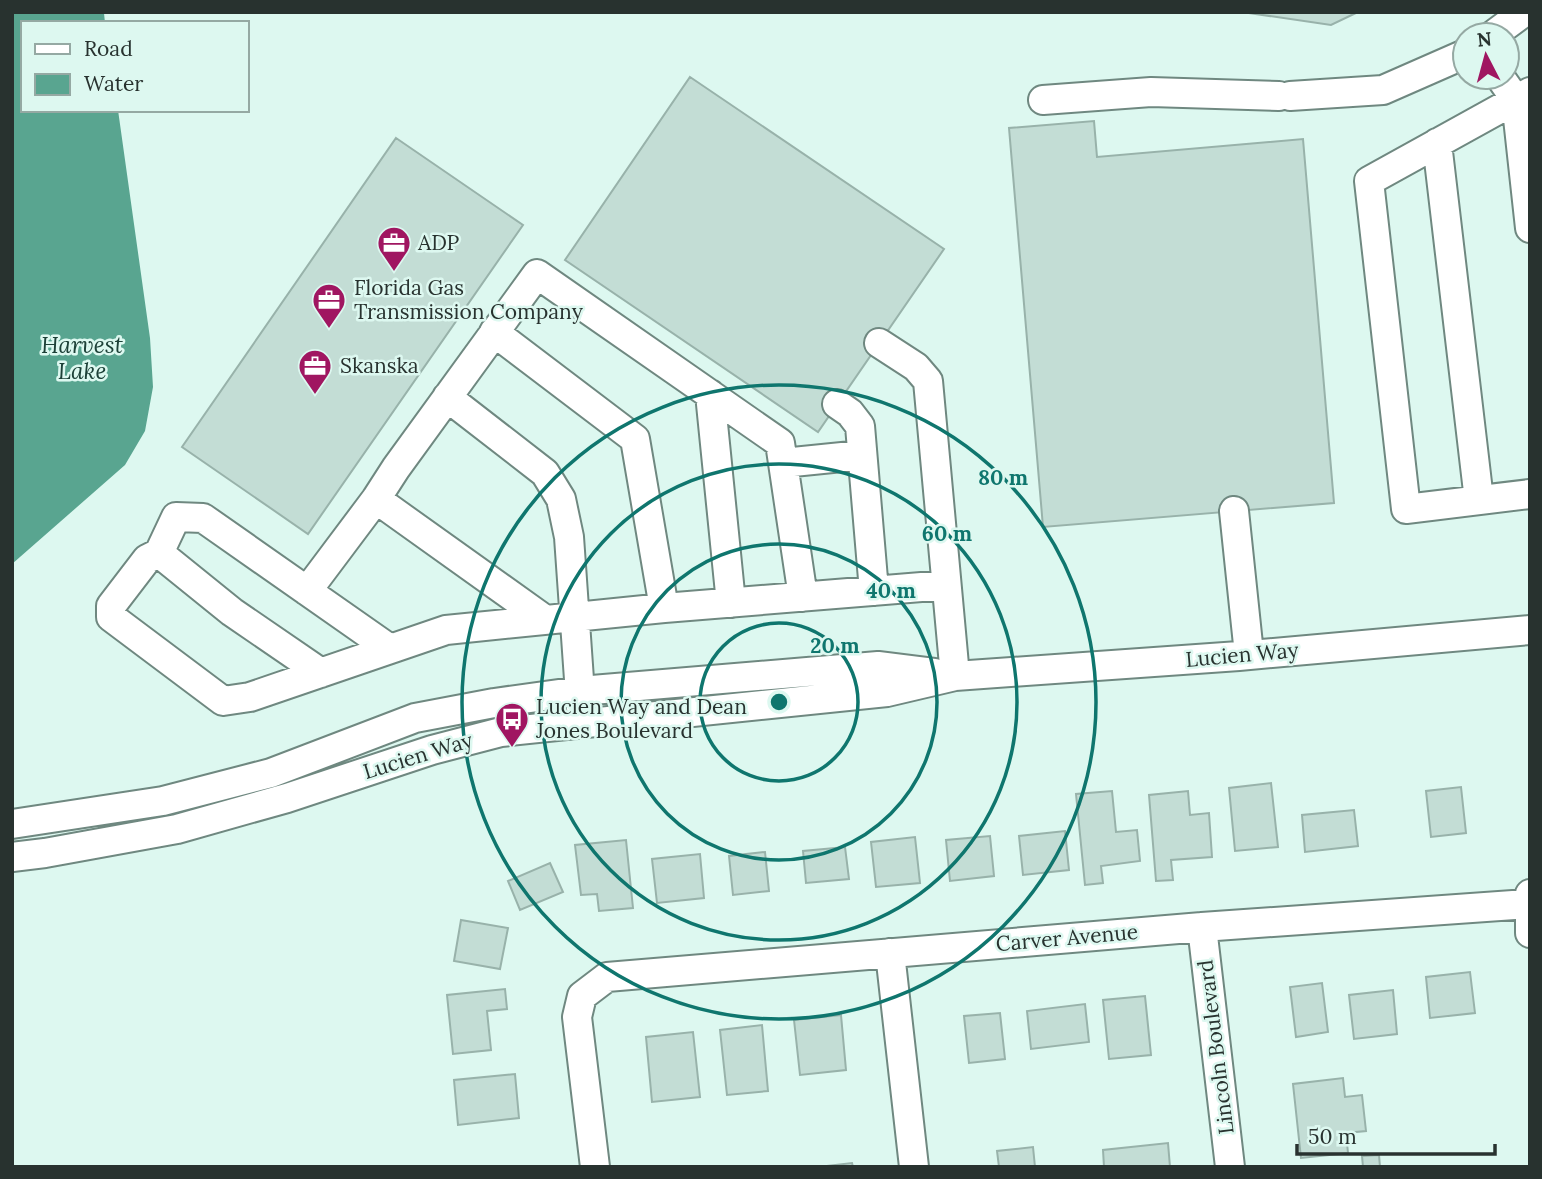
<svg xmlns="http://www.w3.org/2000/svg" width="1542" height="1179" viewBox="0 0 1542 1179" font-family="Lora,serif">
<style>
.water{fill:#59a590}
.building{fill:#c3ddd5;stroke:#98b2aa;stroke-width:2}
.lines{fill:none;stroke-linecap:round;stroke-linejoin:round}
.minor-casing{stroke:#6f8880;stroke-width:32}
.minor{stroke:#fff;stroke-width:28}
.ring{fill:none;stroke:#0f766e;stroke-width:3.5}
.labels{text-anchor:middle;stroke-width:5;stroke-linejoin:round;paint-order:stroke}
.poi-label{font-size:21px;fill:#28322f;stroke:#ddf8f0;text-anchor:start}
.street-label{font-size:21px;fill:#28322f;stroke:#ddf8f0}
.water-label{font-size:23px;font-style:italic;fill:#1d4138;stroke:#ddf8f0}
.centre{fill:#0f766e;stroke:#ddf8f0;stroke-width:3.5}
.ring-label{font-size:21px;text-anchor:middle;font-weight:bold;fill:#0f766e;stroke:#ddf8f0;stroke-width:5;stroke-linejoin:round;paint-order:stroke}
</style>
<rect width="100%" height="100%" fill="#ddf8f0"/>
<path class="water" d="M 12,12 L 104,13 L 105,23 L 23,23 L 23,110 L 118,110 L 150,338 L 153,387 L 145,431 L 125,465 L 12,564 Z"/>
<path class="building" d="M 1242,12 L 1358,12 L 1331,25 Z
M 690,77 L 944,249 L 818,432 L 565,260 Z
M 1094,121 L 1097,157 L 1303,139 L 1334,503 L 1043,527 L 1009,128 Z
M 396,138 L 523,225 L 308,534 L 182,447 Z
M 1271,783 L 1278,847 L 1235,851 L 1229,788 Z
M 1461,787 L 1466,833 L 1431,837 L 1426,791 Z
M 1112,791 L 1116,832 L 1137,830 L 1140,861 L 1101,866 L 1103,883 L 1085,885 L 1076,794 Z
M 1188,791 L 1190,815 L 1209,813 L 1212,857 L 1171,860 L 1173,880 L 1156,881 L 1149,795 Z
M 1354,810 L 1358,846 L 1305,852 L 1302,815 Z
M 1065,831 L 1069,870 L 1023,875 L 1019,836 Z
M 990,836 L 994,876 L 950,881 L 946,840 Z
M 915,837 L 920,883 L 876,887 L 871,842 Z
M 626,840 L 633,908 L 599,911 L 597,894 L 581,895 L 575,845 Z
M 845,847 L 849,879 L 806,883 L 803,851 Z
M 765,852 L 769,891 L 733,895 L 729,856 Z
M 700,854 L 704,898 L 657,903 L 652,859 Z
M 550,863 L 563,892 L 520,910 L 508,881 Z
M 461,920 L 508,928 L 500,969 L 454,961 Z
M 1470,972 L 1475,1013 L 1430,1018 L 1426,977 Z
M 1322,983 L 1328,1032 L 1296,1037 L 1290,987 Z
M 505,989 L 507,1009 L 487,1011 L 491,1050 L 453,1054 L 447,995 Z
M 1393,990 L 1397,1034 L 1354,1039 L 1349,995 Z
M 1145,996 L 1151,1055 L 1109,1059 L 1103,1000 Z
M 1085,1004 L 1089,1042 L 1031,1049 L 1027,1011 Z
M 1000,1013 L 1005,1059 L 969,1063 L 964,1016 Z
M 841,1015 L 846,1070 L 800,1075 L 794,1020 Z
M 762,1025 L 768,1091 L 727,1095 L 720,1030 Z
M 693,1032 L 700,1097 L 652,1102 L 646,1037 Z
M 515,1074 L 519,1118 L 458,1125 L 454,1080 Z
M 1343,1078 L 1345,1097 L 1362,1095 L 1366,1131 L 1346,1133 L 1348,1153 L 1301,1158 L 1293,1084 Z
M 1168,1143 L 1170,1167 L 1104,1167 L 1103,1150 Z
M 1033,1147 L 1035,1167 L 999,1167 L 997,1151 Z
M 1379,1155 L 1380,1167 L 1363,1167 L 1362,1156 Z
M 852,1163 L 853,1167 L 818,1167 Z"/>
<g class="lines">
<defs>
<path id="minor" d="M 1493,35 L 1524,12
M 1500,77 L 1516,100 L 1530,228
M 1530,92 L 1369,181 L 1406,509 L 1530,494
M 1290,96 L 1383,90 L 1465,54
M 1043,100 L 1151,92 L 1279,96
M 1437,143 L 1479,500
M 494,332 L 635,439 L 664,608
M 879,343 L 916,367 L 928,381 L 955,676
M 710,394 L 731,603
M 447,397 L 545,473 L 561,499 L 569,537 L 581,708
M 837,404 L 850,413 L 860,426 L 874,591
M 783,463 L 862,455
M 376,499 L 544,619
M 1234,511 L 1249,654
M 159,553 L 232,612 L 321,673
M 307,591 L 376,499 L 396,468 L 537,274 L 780,443 L 803,597
M 390,649 L 203,518 L 176,517 L 159,553 L 147,559 L 111,606 L 111,617 L 223,701 L 250,697 L 446,630 L 664,608 L 946,585
M 12,824 L 163,801 L 271,773 L 415,718 L 494,703 L 580,691 L 878,666 L 934,673
M 12,857 L 45,853 L 177,829 L 287,798 L 432,750 L 501,732 L 887,692 L 955,676 L 1239,656 L 1530,630
M 1530,894 L 1530,933
M 1202,927 L 1230,1167
M 890,953 L 914,1167
M 595,1167 L 577,1017 L 582,996 L 607,977 L 1202,927 L 1528,904"/>
</defs>
<use href="#minor" class="minor-casing"/>
<use href="#minor" class="minor"/>
</g>
<g class="ring">
<circle cx="779" cy="702" r="79"/>
<circle cx="779" cy="702" r="158"/>
<circle cx="779" cy="702" r="238"/>
<circle cx="779" cy="702" r="317"/>
</g>
<defs>
<symbol id="office-pin" viewBox="-11 -11 22 30"><path d="M0 17L-7.5 6A9.5 9.5 0 1 1 7.5 6Z" fill="#a01661" stroke="#ddf8f0"/><path d="M-6-3h4V-5.5h4V-3h4V5H-6ZM-1-4.5V-3h2v-1.5ZM-6 0V1H6V0Z" fill="#fff"/></symbol>
<symbol id="bus-pin" viewBox="-11 -11 22 30"><path d="M0 17L-7.5 6A9.5 9.5 0 1 1 7.5 6Z" fill="#a01661" stroke="#ddf8f0"/><path d="M-5-6H5V4H4V6H2V4H-2V6H-4V4H-5ZM-3.5-4V0h7V-4ZM-3.5 1.2v1.5H-2V1.2ZM2 1.2v1.5H3.5V1.2Z" fill="#fff"/></symbol>
</defs>
<g fill-rule="evenodd">
<use href="#office-pin" x="375" y="224" width="38" height="52"/>
<use href="#office-pin" x="310" y="281" width="38" height="52"/>
<use href="#office-pin" x="296" y="347" width="38" height="52"/>
<use href="#bus-pin" x="493" y="700" width="38" height="52"/>
</g>
<g class="labels">
<g class="poi-label">
<text x="418" y="250">ADP</text>
<text x="354" y="295">Florida Gas<tspan x="354" dy="24">Transmission Company</tspan></text>
<text x="340" y="373">Skanska</text>
<text x="536" y="714">Lucien Way and Dean<tspan x="536" dy="24">Jones Boulevard</tspan></text>
</g>
<g class="street-label">
<text transform="translate(1242 655) rotate(-5)" y="7">Lucien Way</text>
<text transform="translate(418 756) rotate(-17)" y="7">Lucien Way</text>
<text transform="translate(1067 938) rotate(-5)" y="7">Carver Avenue</text>
<text transform="translate(1216 1047) rotate(-97)" y="7">Lincoln Boulevard</text>
</g>
<g class="water-label">
<text x="82" y="353">Harvest<tspan x="82" dy="26">Lake</tspan></text>
</g>
</g>
<circle cx="779" cy="702" r="10" class="centre"/>
<g class="ring-label">
<text x="1003" y="485">80 m</text>
<text x="947" y="541">60 m</text>
<text x="891" y="598">40 m</text>
<text x="835" y="653">20 m</text>
</g>
<rect width="1542" height="1179" fill="none" stroke="#28322f" stroke-width="28"/>
<rect x="21" y="21" width="228" height="91" fill="#ddf8f0" stroke="#95a9a3" stroke-width="2"/>
<rect x="35" y="44" width="35" height="10" fill="#ffffff" stroke="#95a9a3" stroke-width="2"/>
<text x="84" y="56" font-size="21" fill="#28322f">Road</text>
<rect x="35" y="74" width="35" height="21" fill="#59a590" stroke="#95a9a3" stroke-width="2"/>
<text x="84" y="91" font-size="21" fill="#28322f">Water</text>
<g transform="translate(1486 56) rotate(354)"><circle r="33" fill="#ddf8f0" stroke="#95a9a3" stroke-width="2"/>
<path d="M0-5L12 26L0 18L-12 26Z" fill="#a01661"/>
<text y="-10" font-size="19" font-weight="bold" text-anchor="middle" fill="#28322f">N</text>
</g>
<path d="M1297 1144v10h198v-10" fill="none" stroke="#28322f" stroke-width="3.5"/>
<text x="1308" y="1144" font-size="21" fill="#28322f" stroke="#ddf8f0" stroke-width="5" paint-order="stroke">50 m</text>
</svg>
